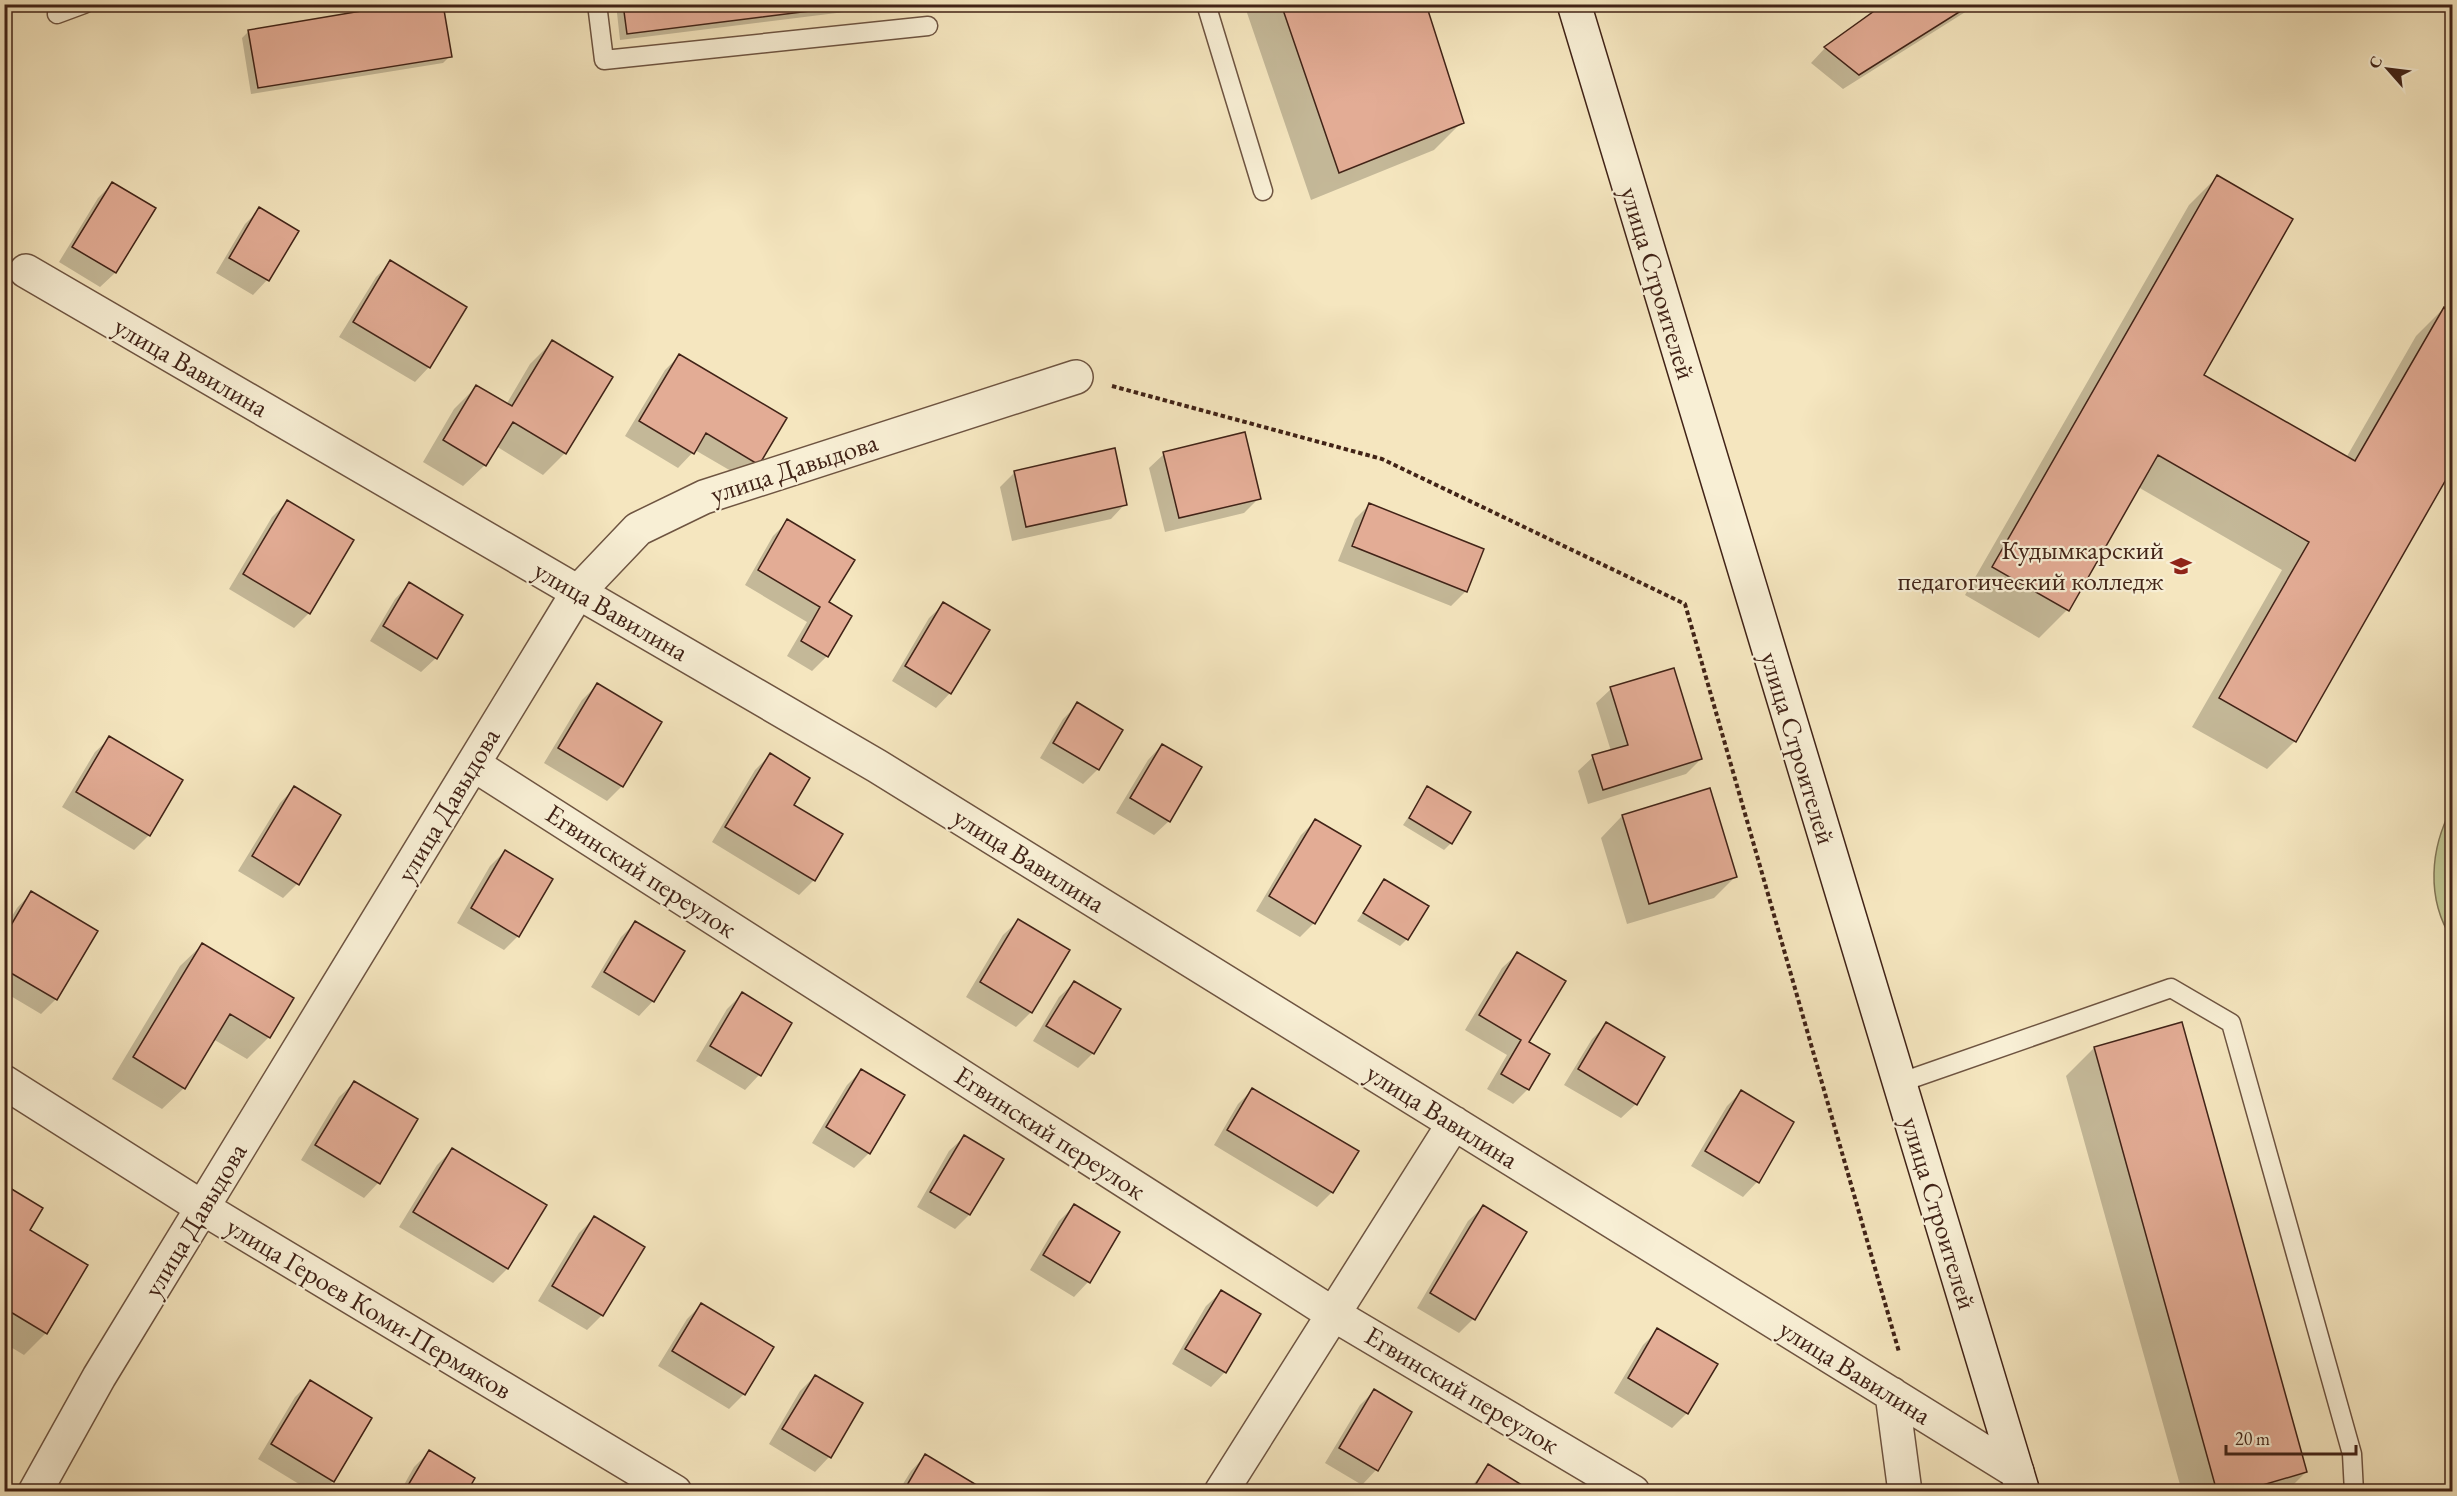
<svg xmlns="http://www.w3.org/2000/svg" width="2457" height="1496" viewBox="0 0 2457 1496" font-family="'EB Garamond',serif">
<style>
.green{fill:#bfc490;stroke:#807454;stroke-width:1.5}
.shadow{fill:#0003}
.building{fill:#e3ac95;stroke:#412317;stroke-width:1.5}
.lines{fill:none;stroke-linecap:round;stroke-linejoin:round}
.service-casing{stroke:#6e5441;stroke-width:21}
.minor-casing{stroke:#6e5441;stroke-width:36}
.secondary-casing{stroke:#412317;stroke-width:36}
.path{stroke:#412317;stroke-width:4;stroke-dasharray:4.5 3;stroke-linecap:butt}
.service{stroke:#f8efd5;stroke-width:18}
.minor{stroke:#f8efd5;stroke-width:33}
.secondary{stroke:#f8efd5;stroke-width:33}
.labels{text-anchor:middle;stroke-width:4.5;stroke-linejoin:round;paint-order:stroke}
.street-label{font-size:27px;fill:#412317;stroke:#f8efd5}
.poi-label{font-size:27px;fill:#412317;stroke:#f8efd5;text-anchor:end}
</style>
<rect width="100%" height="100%" fill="#f5e6bf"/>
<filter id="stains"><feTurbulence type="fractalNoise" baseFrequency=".00333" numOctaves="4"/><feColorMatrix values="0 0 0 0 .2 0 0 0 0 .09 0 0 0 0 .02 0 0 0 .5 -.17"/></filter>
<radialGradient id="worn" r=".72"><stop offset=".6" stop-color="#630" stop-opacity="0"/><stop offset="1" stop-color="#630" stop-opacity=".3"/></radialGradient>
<path class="green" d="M 2452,808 L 2452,939 C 2426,899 2430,848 2452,808 Z"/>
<path class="shadow" d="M 616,4 L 909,4 L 620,40 Z
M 1244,4 L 1424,4 L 1462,122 L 1434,150 L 1311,200 Z
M 1887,4 L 1978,4 L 1843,89 L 1811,63 L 1825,48 Z
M 249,31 L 450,56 L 443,63 L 251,94 L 242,38 Z
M 2217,177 L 2202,375 L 2346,458 L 2416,336 L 2444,308 L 2452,313 L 2452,466 L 2295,741 L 2267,769 L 2192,727 L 2282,570 L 2138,487 L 2067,610 L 2039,638 L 1965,595 L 2189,205 Z
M 112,184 L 154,209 L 115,273 L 100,287 L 59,262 L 98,198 Z
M 260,209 L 297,231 L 267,280 L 253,295 L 216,273 L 245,224 Z
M 391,262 L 429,367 L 415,382 L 339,337 L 376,277 Z
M 552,342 L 565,453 L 543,475 L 496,446 L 485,465 L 463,486 L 423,462 L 454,409 L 476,387 L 506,405 L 530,364 Z
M 679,356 L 758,464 L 743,478 L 695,450 L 678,468 L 625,436 L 665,370 Z
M 1164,454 L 1259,498 L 1244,513 L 1165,532 L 1149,468 Z
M 1015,472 L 1125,504 L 1111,519 L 1012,541 L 1000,487 Z
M 287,502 L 309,613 L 294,628 L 229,589 L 272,517 Z
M 1369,505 L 1466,591 L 1451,606 L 1338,561 L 1355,519 Z
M 788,521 L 827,603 L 827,656 L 812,671 L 787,656 L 807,622 L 745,585 L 773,536 Z
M 409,584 L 436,658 L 421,672 L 370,641 L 395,599 Z
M 944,604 L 950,693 L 936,708 L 892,681 L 929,618 Z
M 597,685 L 622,786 L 607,801 L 544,763 L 582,700 Z
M 1611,689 L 1701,759 L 1686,774 L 1588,804 L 1578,771 L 1593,757 L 1611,751 L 1596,703 Z
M 1078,704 L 1098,769 L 1083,784 L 1040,758 L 1063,719 Z
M 110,738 L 181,781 L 149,835 L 134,850 L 62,807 L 95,752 Z
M 1162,745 L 1169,821 L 1154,835 L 1116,813 L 1148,760 Z
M 770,755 L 792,806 L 814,880 L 799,895 L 712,842 L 755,770 Z
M 294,788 L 297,884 L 283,898 L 238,871 L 280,803 Z
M 1428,788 L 1451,843 L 1444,850 L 1403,825 Z
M 1622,816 L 1736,876 L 1714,898 L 1627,924 L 1601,838 Z
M 1315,821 L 1314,923 L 1300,937 L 1256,911 L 1301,835 Z
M 505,851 L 518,936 L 504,950 L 457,923 L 490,866 Z
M 1384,881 L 1407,939 L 1400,946 L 1357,921 Z
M 31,893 L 56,999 L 41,1014 L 4,992 L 4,929 L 17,908 Z
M 1018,921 L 1067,950 L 1030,1013 L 1016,1027 L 966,997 L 1003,935 Z
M 635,923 L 653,1001 L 639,1016 L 591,987 L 621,937 Z
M 202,945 L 292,999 L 269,1037 L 247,1059 L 213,1039 L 184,1088 L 162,1109 L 112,1079 L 180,966 Z
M 1517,954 L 1527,1043 L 1548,1055 L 1528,1089 L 1513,1104 L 1487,1089 L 1507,1055 L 1465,1030 L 1502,968 Z
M 1074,983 L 1119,1010 L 1093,1053 L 1078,1068 L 1033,1041 L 1059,997 Z
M 742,994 L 790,1023 L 759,1075 L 745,1090 L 696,1061 L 727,1009 Z
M 1607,1024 L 1636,1104 L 1621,1118 L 1564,1085 L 1592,1039 Z
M 2094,1048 L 2306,1472 L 2286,1492 L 2182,1492 L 2066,1076 Z
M 861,1071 L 869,1153 L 854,1168 L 812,1143 L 847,1085 Z
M 354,1083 L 378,1183 L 364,1198 L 301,1160 L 339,1097 Z
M 1252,1090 L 1332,1192 L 1317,1207 L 1214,1145 L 1238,1104 Z
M 1741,1092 L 1792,1122 L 1757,1182 L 1743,1197 L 1691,1166 L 1727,1106 Z
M 964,1137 L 969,1215 L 955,1229 L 917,1207 L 949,1151 Z
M 452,1150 L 507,1269 L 493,1283 L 399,1227 L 437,1165 Z
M 11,1190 L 28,1230 L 46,1333 L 24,1355 L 4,1343 L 4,1196 Z
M 1074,1206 L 1118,1233 L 1088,1282 L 1074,1297 L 1030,1270 L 1059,1221 Z
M 1483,1207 L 1473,1319 L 1459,1333 L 1417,1308 L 1468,1221 Z
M 594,1218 L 643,1248 L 602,1315 L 587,1330 L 538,1301 L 579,1233 Z
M 1221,1292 L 1225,1372 L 1211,1387 L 1172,1364 L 1206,1306 Z
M 701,1305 L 772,1347 L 744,1394 L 729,1409 L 658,1366 L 687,1319 Z
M 1658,1330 L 1687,1413 L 1672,1428 L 1614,1393 L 1643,1345 Z
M 815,1376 L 861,1404 L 829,1457 L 815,1472 L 769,1444 L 800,1391 Z
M 310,1382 L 333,1481 L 322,1492 L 312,1492 L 258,1459 L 295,1397 Z
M 1374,1391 L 1410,1412 L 1376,1470 L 1362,1485 L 1325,1463 L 1360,1405 Z
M 429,1452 L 465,1492 L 400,1492 L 414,1467 Z
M 925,1456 L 983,1492 L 898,1492 L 911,1471 Z
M 1488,1466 L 1530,1492 L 1467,1492 Z"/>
<path class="building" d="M 403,4 L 443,4 L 452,57 L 258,88 L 248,30 Z
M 623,4 L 866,4 L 627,34 Z
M 1281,4 L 1426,4 L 1464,123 L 1339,173 Z
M 1884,4 L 1972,4 L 1859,75 L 1824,47 Z
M 2217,175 L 2293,219 L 2204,375 L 2355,461 L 2444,307 L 2452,311 L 2452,469 L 2296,742 L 2219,698 L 2309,542 L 2158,455 L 2069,611 L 1992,567 Z
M 112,182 L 156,208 L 116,273 L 72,247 Z
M 259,207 L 299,231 L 269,281 L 229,258 Z
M 390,260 L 467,307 L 430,368 L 353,322 Z
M 552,340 L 613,377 L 566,454 L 513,422 L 486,466 L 443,440 L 476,385 L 512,406 Z
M 679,354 L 787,418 L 759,465 L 706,433 L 694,454 L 639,421 Z
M 1245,432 L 1261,499 L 1179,518 L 1163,452 Z
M 1115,448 L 1127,505 L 1026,527 L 1014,471 Z
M 287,500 L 354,540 L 310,614 L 243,574 Z
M 1369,503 L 1484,549 L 1467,592 L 1352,546 Z
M 787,519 L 855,560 L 829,602 L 852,616 L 828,657 L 801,641 L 820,607 L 758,570 Z
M 409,582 L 463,615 L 437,659 L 383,626 Z
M 943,602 L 990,630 L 951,694 L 905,666 Z
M 1674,668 L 1702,759 L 1603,790 L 1592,755 L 1628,745 L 1610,687 Z
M 597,683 L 662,722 L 623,787 L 558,748 Z
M 1077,702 L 1123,730 L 1099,770 L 1053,743 Z
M 109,736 L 183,780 L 150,836 L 76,792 Z
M 1162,744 L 1202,767 L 1170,822 L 1130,798 Z
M 770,753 L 810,778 L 794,805 L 843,834 L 815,881 L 725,827 Z
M 294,786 L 341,815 L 299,885 L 252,856 Z
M 1427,786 L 1471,812 L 1452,844 L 1409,818 Z
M 1710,788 L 1737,877 L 1649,904 L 1622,815 Z
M 1315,819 L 1361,846 L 1315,924 L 1269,896 Z
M 505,850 L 553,879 L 519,937 L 471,908 Z
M 1384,879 L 1429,906 L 1408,940 L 1363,913 Z
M 31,891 L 98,931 L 57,1000 L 4,969 L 4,937 Z
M 1018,919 L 1070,950 L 1032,1013 L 980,982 Z
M 635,921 L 685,951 L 654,1002 L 604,972 Z
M 202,943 L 294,998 L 270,1038 L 230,1014 L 185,1089 L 133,1057 Z
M 1517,952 L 1566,981 L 1529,1042 L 1550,1054 L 1529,1090 L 1501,1074 L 1521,1040 L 1479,1015 Z
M 1074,981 L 1121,1009 L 1094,1054 L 1046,1026 Z
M 742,992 L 792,1023 L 761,1076 L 710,1046 Z
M 1606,1022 L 1665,1057 L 1637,1105 L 1578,1069 Z
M 2182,1022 L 2307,1472 L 2239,1492 L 2217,1492 L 2094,1047 Z
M 861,1069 L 905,1095 L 870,1154 L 826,1127 Z
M 354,1081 L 418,1119 L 380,1184 L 315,1145 Z
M 1252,1088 L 1359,1151 L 1333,1193 L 1227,1130 Z
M 1741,1090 L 1794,1122 L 1759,1183 L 1705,1151 Z
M 964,1135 L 1004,1159 L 970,1215 L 930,1192 Z
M 452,1148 L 547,1205 L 508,1269 L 413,1212 Z
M 10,1188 L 43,1208 L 30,1230 L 88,1265 L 47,1334 L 4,1308 L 4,1198 Z
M 1074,1204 L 1120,1232 L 1090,1283 L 1043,1255 Z
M 1483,1205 L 1527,1232 L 1475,1320 L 1430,1293 Z
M 594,1216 L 645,1247 L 603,1316 L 552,1286 Z
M 1221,1290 L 1261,1314 L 1226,1373 L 1185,1349 Z
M 701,1303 L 774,1347 L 745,1395 L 672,1351 Z
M 1657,1328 L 1718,1364 L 1688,1414 L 1628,1378 Z
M 815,1375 L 863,1403 L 831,1458 L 782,1429 Z
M 310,1380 L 372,1418 L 334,1482 L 271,1444 Z
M 1374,1389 L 1412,1412 L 1378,1471 L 1339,1448 Z
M 429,1450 L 475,1478 L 467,1492 L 404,1492 Z
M 925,1454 L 985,1490 L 984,1492 L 903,1492 Z
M 1488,1464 L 1533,1492 L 1471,1492 Z"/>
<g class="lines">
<defs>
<path id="service" d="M 597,4 L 604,60 L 928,26
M 1206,4 L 1263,191
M 57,14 L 84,4
M 1899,1083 L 2171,988 L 2231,1023 L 2352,1454 L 2354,1492"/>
<path id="minor" d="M 26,271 L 877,766 L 2017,1472
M 473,764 L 1333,1314 L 1633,1492
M 4,1082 L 203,1208 L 675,1492
M 1892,1394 L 1905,1492
M 35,1492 L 99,1377 L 578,592 L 638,529 L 704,497 L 1076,377
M 1221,1492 L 1454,1123"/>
<path id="secondary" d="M 1574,4 L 2023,1492"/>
</defs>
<use href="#service" class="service-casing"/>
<use href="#minor" class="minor-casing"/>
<use href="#secondary" class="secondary-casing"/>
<path class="path" d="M 1112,386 L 1382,459 L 1685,604 L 1899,1352"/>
<use href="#service" class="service"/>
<use href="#minor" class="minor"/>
<use href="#secondary" class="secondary"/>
</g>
<defs>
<symbol id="university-bare" viewBox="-9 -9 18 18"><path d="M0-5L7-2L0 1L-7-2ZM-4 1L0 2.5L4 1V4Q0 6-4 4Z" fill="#8f2418" stroke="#f8efd5" stroke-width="2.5" paint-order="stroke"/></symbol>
</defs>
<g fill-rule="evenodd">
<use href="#university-bare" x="2166" y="551" width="30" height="30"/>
</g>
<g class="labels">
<g class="street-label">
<text transform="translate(1658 283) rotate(73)" y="9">улица Строителей</text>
<text transform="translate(191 367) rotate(30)" y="9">улица Вавилина</text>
<text transform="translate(794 468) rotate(-18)" y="9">улица Давыдова</text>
<text transform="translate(611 611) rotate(30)" y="9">улица Вавилина</text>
<text transform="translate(1798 748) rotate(73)" y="9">улица Строителей</text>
<text transform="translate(448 805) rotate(-59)" y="9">улица Давыдова</text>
<text transform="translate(1029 860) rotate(32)" y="9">улица Вавилина</text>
<text transform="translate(641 871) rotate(33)" y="9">Егвинский переулок</text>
<text transform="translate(1442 1116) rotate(32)" y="9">улица Вавилина</text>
<text transform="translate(1050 1133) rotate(33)" y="9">Егвинский переулок</text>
<text transform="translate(1939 1213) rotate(73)" y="9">улица Строителей</text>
<text transform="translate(195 1220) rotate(-59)" y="9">улица Давыдова</text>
<text transform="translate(369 1308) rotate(31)" y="9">улица Героев Коми-Пермяков</text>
<text transform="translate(1855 1372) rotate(32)" y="9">улица Вавилина</text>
<text transform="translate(1462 1390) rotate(31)" y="9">Егвинский переулок</text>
</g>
<g class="poi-label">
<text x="2164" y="559">Кудымкарский<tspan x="2164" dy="31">педагогический колледж</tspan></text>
</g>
</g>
<rect width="2457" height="1496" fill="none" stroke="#f5e6bf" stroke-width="24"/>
<rect x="6" y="6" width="2445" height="1484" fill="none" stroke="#412317" stroke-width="3"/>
<rect x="12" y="12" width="2433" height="1472" fill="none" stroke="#412317" stroke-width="1.5"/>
<g transform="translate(2388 69) rotate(298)" stroke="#f8efd5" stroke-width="4.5" paint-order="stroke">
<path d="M0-4.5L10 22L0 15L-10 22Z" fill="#412317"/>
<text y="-9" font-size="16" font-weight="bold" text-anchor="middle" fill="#412317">С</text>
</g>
<path d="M2226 1445v9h130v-9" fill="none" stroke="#412317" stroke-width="3"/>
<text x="2235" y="1445" font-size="18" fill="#412317" stroke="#f8efd5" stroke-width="4.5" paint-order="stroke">20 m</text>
<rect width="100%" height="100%" filter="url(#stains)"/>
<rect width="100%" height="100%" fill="url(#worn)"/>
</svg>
